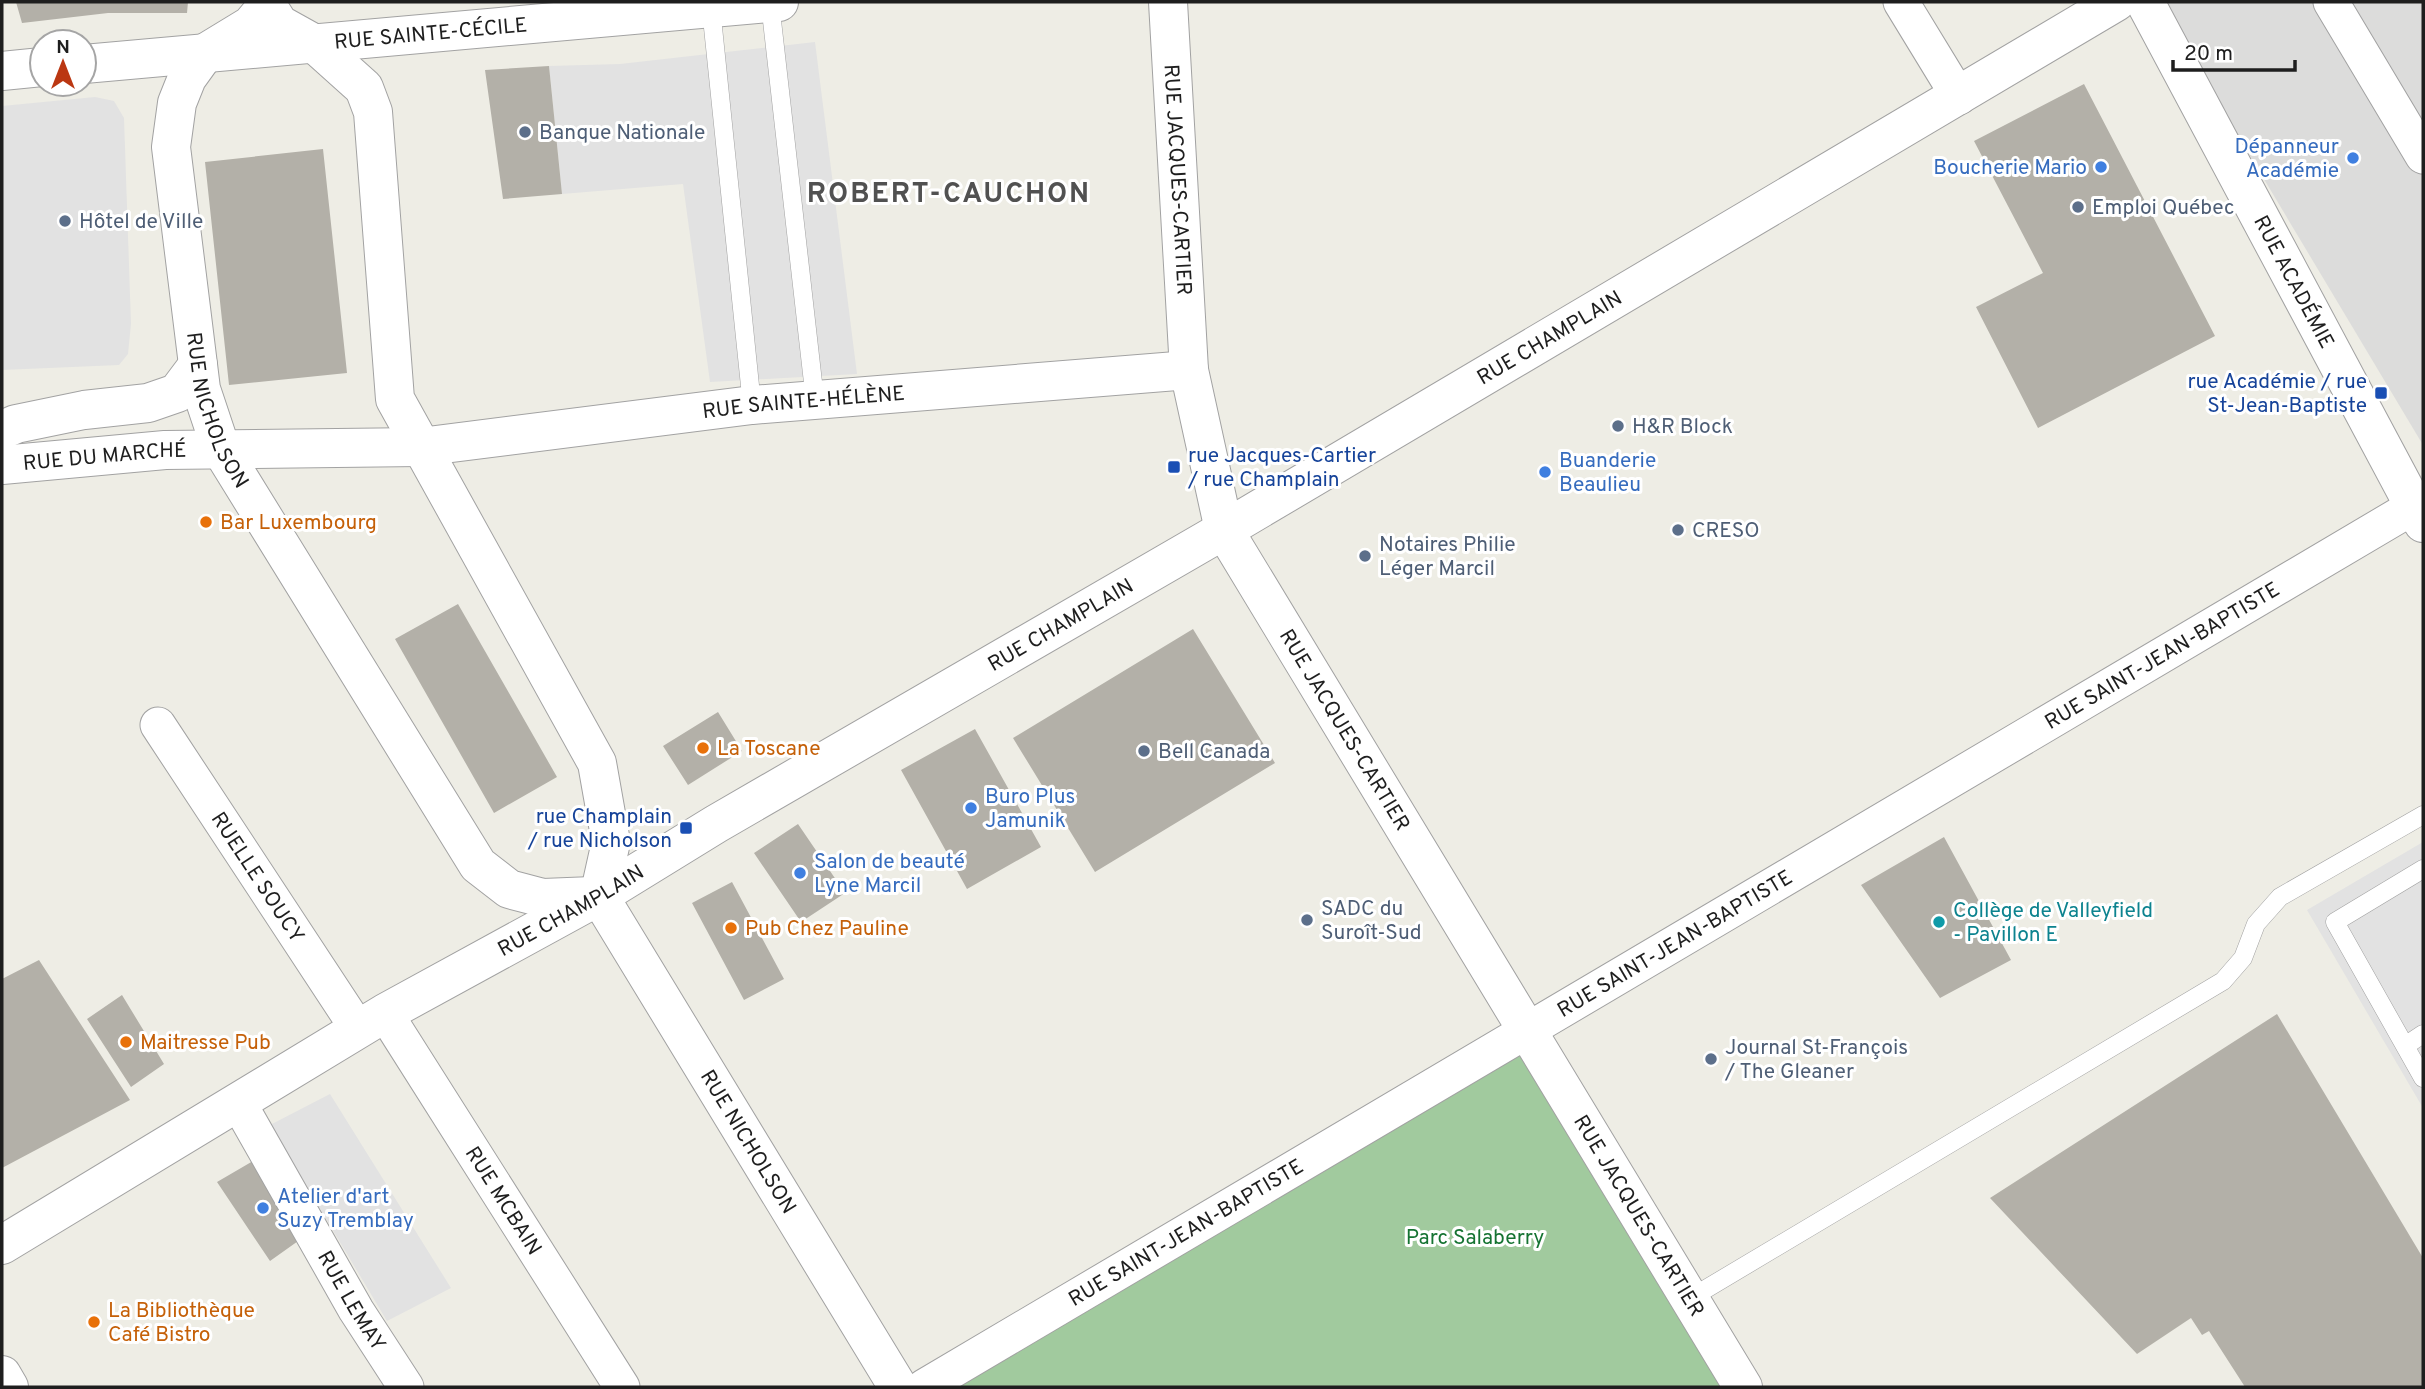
<svg xmlns="http://www.w3.org/2000/svg" width="2425" height="1389" viewBox="0 0 2425 1389" font-family="Overpass,sans-serif">
<style>
.residential{fill:#dcdcdb}
.forest{fill:#a1ca9e}
.parking{fill:#e2e2e2}
.building{fill:#b3b0a8}
.lines{fill:none;stroke-linecap:round;stroke-linejoin:round}
.service-casing{stroke:#a2a2a2;stroke-width:19}
.minor-casing{stroke:#a2a2a2;stroke-width:37}
.tertiary-casing{stroke:#a2a2a2;stroke-width:40}
.service{stroke:#fff;stroke-width:18}
.minor{stroke:#fff;stroke-width:35}
.tertiary{stroke:#fff;stroke-width:38}
.service-dot{fill:#5c6f8a;stroke:#fff;stroke-width:2.5}
.shop-dot{fill:#3f7fe0;stroke:#fff;stroke-width:2.5}
.transit-dot{fill:#1a4fb4;stroke:#fff;stroke-width:2.5}
.food-dot{fill:#e8710a;stroke:#fff;stroke-width:2.5}
.culture-dot{fill:#0f9aa8;stroke:#fff;stroke-width:2.5}
.labels{text-anchor:middle;stroke-width:6;stroke-linejoin:round;paint-order:stroke}
.street-label{font-size:21px;fill:#1e1e1e;stroke:#fff}
.service-label{font-size:21px;fill:#4e5e75;stroke:#fff;text-anchor:start}
.shop-label{font-size:21px;fill:#366cbe;stroke:#fff;text-anchor:start}
.transit-label{font-size:21px;fill:#164399;stroke:#fff;text-anchor:end}
.food-label{font-size:21px;fill:#c56008;stroke:#fff;text-anchor:start}
.culture-label{font-size:21px;fill:#0d838f;stroke:#fff;text-anchor:start}
.park-label{font-size:21px;fill:#157332;stroke:#fff}
.district-label{font-size:28px;font-weight:bold;letter-spacing:2px;fill:#515151;stroke:#fff}
</style>
<rect width="100%" height="100%" fill="#eeede5"/>
<path class="residential" d="M 2158,2 L 2423,2 L 2423,445 Z"/>
<path class="forest" d="M 1527,1031 L 1743,1387 L 925,1387 Z"/>
<path class="parking" d="M 815,42 L 857,374 L 710,382 L 683,184 L 562,194 L 549,66 L 620,64 Z
M 95,97 L 114,101 L 124,118 L 131,324 L 128,354 L 119,365 L 2,370 L 2,106 Z
M 2423,842 L 2423,1108 L 2307,910 Z
M 330,1094 L 451,1288 L 387,1321 L 270,1125 Z"/>
<path class="building" d="M 16,2 L 188,2 L 187,13 L 108,13 L 22,23 Z
M 549,66 L 562,194 L 503,199 L 485,70 Z
M 2084,84 L 2215,336 L 2038,428 L 1976,307 L 2043,273 L 1974,141 Z
M 323,149 L 347,373 L 229,385 L 205,162 Z
M 458,604 L 557,777 L 494,813 L 395,639 Z
M 1193,629 L 1275,763 L 1095,872 L 1013,738 Z
M 718,712 L 742,751 L 688,785 L 663,746 Z
M 975,729 L 1041,847 L 967,889 L 901,770 Z
M 798,824 L 845,893 L 801,922 L 754,853 Z
M 1944,837 L 2011,960 L 1940,998 L 1861,885 Z
M 732,882 L 784,979 L 744,1000 L 692,903 Z
M 39,960 L 130,1100 L 2,1168 L 2,979 Z
M 122,995 L 164,1064 L 131,1087 L 87,1019 Z
M 2277,1014 L 2423,1258 L 2423,1387 L 2245,1387 L 2209,1331 L 2202,1335 L 2191,1318 L 2137,1354 L 1990,1198 Z
M 258,1158 L 308,1234 L 270,1261 L 217,1182 Z"/>
<g class="lines">
<defs>
<path id="service" d="M 770,3 L 815,400
M 711,8 L 752,405
M 2423,869 L 2335,922 L 2423,1078
M 2405,1046 L 2423,1034
M 1689,1299 L 2223,981 L 2243,958 L 2256,924 L 2280,897 L 2423,815"/>
<g id="minor">
<path d="M 1901,2 L 1959,97"/>
<path d="M 2331,2 L 2423,156"/>
<path id="s1" d="M 158,725 L 358,1029"/>
<path id="s2" d="M 385,1013 L 622,1387"/>
<path id="s3" d="M 238,1102 L 356,1310 L 406,1387"/>
<path id="s4" d="M 924,1387 L 2423,501"/>
</g>
<g id="tertiary">
<path id="s5" d="M 265,2 L 279,24 L 315,44 L 364,88 L 373,112 L 395,399 L 597,763 L 611,842 L 599,896 L 898,1387"/>
<path id="s6" d="M 1168,2 L 1189,370 L 1224,530 L 1743,1387"/>
<path id="s7" d="M 2145,2 L 2423,523"/>
<path id="s8" d="M 266,7 L 251,25 L 205,53 L 187,78 L 177,103 L 171,147 L 201,389 L 221,449 L 478,865 L 509,889 L 543,898 L 593,896"/>
<path id="s9" d="M 84,64 L 779,2"/>
<path d="M 2,71 L 42,67"/>
<path d="M 2,430 L 16,424 L 84,410 L 148,403 L 177,393 L 198,365"/>
<path id="s10" d="M 2,465 L 165,450 L 420,447 L 752,405 L 1189,370"/>
<path id="s11" d="M 2,1245 L 385,1013 L 599,896 L 716,824 L 1224,530 L 2116,2"/>
<path d="M 2,1375 L 9,1387"/>
</g>
</defs>
<use href="#service" class="service-casing"/>
<use href="#minor" class="minor-casing"/>
<use href="#tertiary" class="tertiary-casing"/>
<use href="#service" class="service"/>
<use href="#minor" class="minor"/>
<use href="#tertiary" class="tertiary"/>
</g>
<g class="service-dot">
<circle cx="525" cy="132" r="7"/>
<circle cx="2078" cy="207" r="7"/>
<circle cx="65" cy="221" r="7"/>
<circle cx="1618" cy="426" r="7"/>
<circle cx="1678" cy="530" r="7"/>
<circle cx="1365" cy="556" r="7"/>
<circle cx="1144" cy="751" r="7"/>
<circle cx="1307" cy="920" r="7"/>
<circle cx="1711" cy="1059" r="7"/>
</g>
<g class="shop-dot">
<circle cx="2353" cy="158" r="7"/>
<circle cx="2101" cy="167" r="7"/>
<circle cx="1545" cy="472" r="7"/>
<circle cx="971" cy="808" r="7"/>
<circle cx="800" cy="873" r="7"/>
<circle cx="263" cy="1208" r="7"/>
</g>
<g class="transit-dot">
<rect x="2374" y="386" width="14" height="14" rx="3.5"/>
<rect x="1167" y="460" width="14" height="14" rx="3.5"/>
<rect x="679" y="821" width="14" height="14" rx="3.5"/>
</g>
<g class="food-dot">
<circle cx="206" cy="522" r="7"/>
<circle cx="703" cy="748" r="7"/>
<circle cx="731" cy="928" r="7"/>
<circle cx="126" cy="1042" r="7"/>
<circle cx="94" cy="1322" r="7"/>
</g>
<circle class="culture-dot" cx="1939" cy="922" r="7"/>
<g class="labels">
<g class="street-label">
<text dy="7" stroke="none"><textPath href="#s9" startOffset="348">RUE SAINTE-CÉCILE</textPath></text>
<text dy="7" stroke="none"><textPath href="#s6" startOffset="178">RUE JACQUES-CARTIER</textPath></text>
<text dy="7" stroke="none"><textPath href="#s7" startOffset="317">RUE ACADÉMIE</textPath></text>
<text dy="7" stroke="none"><textPath href="#s11" startOffset="1794">RUE CHAMPLAIN</textPath></text>
<text dy="7" stroke="none"><textPath href="#s10" startOffset="805">RUE SAINTE-HÉLÈNE</textPath></text>
<text dy="7" stroke="none"><textPath href="#s8" startOffset="448">RUE NICHOLSON</textPath></text>
<text dy="7" stroke="none"><textPath href="#s10" startOffset="103">RUE DU MARCHÉ</textPath></text>
<text dy="7" stroke="none"><textPath href="#s11" startOffset="1227">RUE CHAMPLAIN</textPath></text>
<text dy="7" stroke="none"><textPath href="#s4" startOffset="1438">RUE SAINT-JEAN-BAPTISTE</textPath></text>
<text dy="7" stroke="none"><textPath href="#s6" startOffset="766">RUE JACQUES-CARTIER</textPath></text>
<text dy="7" stroke="none"><textPath href="#s1" startOffset="182">RUELLE SOUCY</textPath></text>
<text dy="7" stroke="none"><textPath href="#s11" startOffset="660">RUE CHAMPLAIN</textPath></text>
<text dy="7" stroke="none"><textPath href="#s4" startOffset="872">RUE SAINT-JEAN-BAPTISTE</textPath></text>
<text dy="7" stroke="none"><textPath href="#s5" startOffset="1286">RUE NICHOLSON</textPath></text>
<text dy="7" stroke="none"><textPath href="#s2" startOffset="222">RUE MCBAIN</textPath></text>
<text dy="7" stroke="none"><textPath href="#s6" startOffset="1334">RUE JACQUES-CARTIER</textPath></text>
<text dy="7" stroke="none"><textPath href="#s4" startOffset="304">RUE SAINT-JEAN-BAPTISTE</textPath></text>
<text dy="7" stroke="none"><textPath href="#s3" startOffset="229">RUE LEMAY</textPath></text>
</g>
<g class="service-label">
<text x="539" y="139">Banque Nationale</text>
<text x="2092" y="214">Emploi Québec</text>
<text x="79" y="228">Hôtel de Ville</text>
<text x="1632" y="433">H&amp;R Block</text>
<text x="1692" y="537">CRESO</text>
<text x="1379" y="551">Notaires Philie<tspan x="1379" dy="24">Léger Marcil</tspan></text>
<text x="1158" y="758">Bell Canada</text>
<text x="1321" y="915">SADC du<tspan x="1321" dy="24">Suroît-Sud</tspan></text>
<text x="1725" y="1054">Journal St-François<tspan x="1725" dy="24">/ The Gleaner</tspan></text>
</g>
<g class="shop-label">
<text x="2339" y="153" text-anchor="end">Dépanneur<tspan x="2339" dy="24">Académie</tspan></text>
<text x="2087" y="174" text-anchor="end">Boucherie Mario</text>
<text x="1559" y="467">Buanderie<tspan x="1559" dy="24">Beaulieu</tspan></text>
<text x="985" y="803">Buro Plus<tspan x="985" dy="24">Jamunik</tspan></text>
<text x="814" y="868">Salon de beauté<tspan x="814" dy="24">Lyne Marcil</tspan></text>
<text x="277" y="1203">Atelier d'art<tspan x="277" dy="24">Suzy Tremblay</tspan></text>
</g>
<g class="transit-label">
<text x="2367" y="388">rue Académie / rue<tspan x="2367" dy="24">St-Jean-Baptiste</tspan></text>
<text x="1188" y="462" text-anchor="start">rue Jacques-Cartier<tspan x="1188" dy="24">/ rue Champlain</tspan></text>
<text x="672" y="823">rue Champlain<tspan x="672" dy="24">/ rue Nicholson</tspan></text>
</g>
<g class="food-label">
<text x="220" y="529">Bar Luxembourg</text>
<text x="717" y="755">La Toscane</text>
<text x="745" y="935">Pub Chez Pauline</text>
<text x="140" y="1049">Maitresse Pub</text>
<text x="108" y="1317">La Bibliothèque<tspan x="108" dy="24">Café Bistro</tspan></text>
</g>
<g class="culture-label">
<text x="1953" y="917">Collège de Valleyfield<tspan x="1953" dy="24">- Pavillon E</tspan></text>
</g>
<g class="park-label">
<text x="1475" y="1244">Parc Salaberry</text>
</g>
<g class="district-label">
<text x="949" y="202">ROBERT-CAUCHON</text>
</g>
</g>
<rect width="2425" height="1389" fill="none" stroke="#1e1e1e" stroke-width="7"/>
<g transform="translate(63 63)"><circle r="33" fill="#ffffff" stroke="#a5a5a5" stroke-width="2"/>
<path d="M0-5L12 26L0 18L-12 26Z" fill="#bb3712"/>
<text y="-10" font-size="19" font-weight="bold" text-anchor="middle" fill="#1e1e1e">N</text>
</g>
<path d="M2173 60v10h122v-10" fill="none" stroke="#1e1e1e" stroke-width="3.5"/>
<text x="2184" y="60" font-size="21" fill="#1e1e1e" stroke="#ffffff" stroke-width="5" paint-order="stroke">20 m</text>
</svg>
